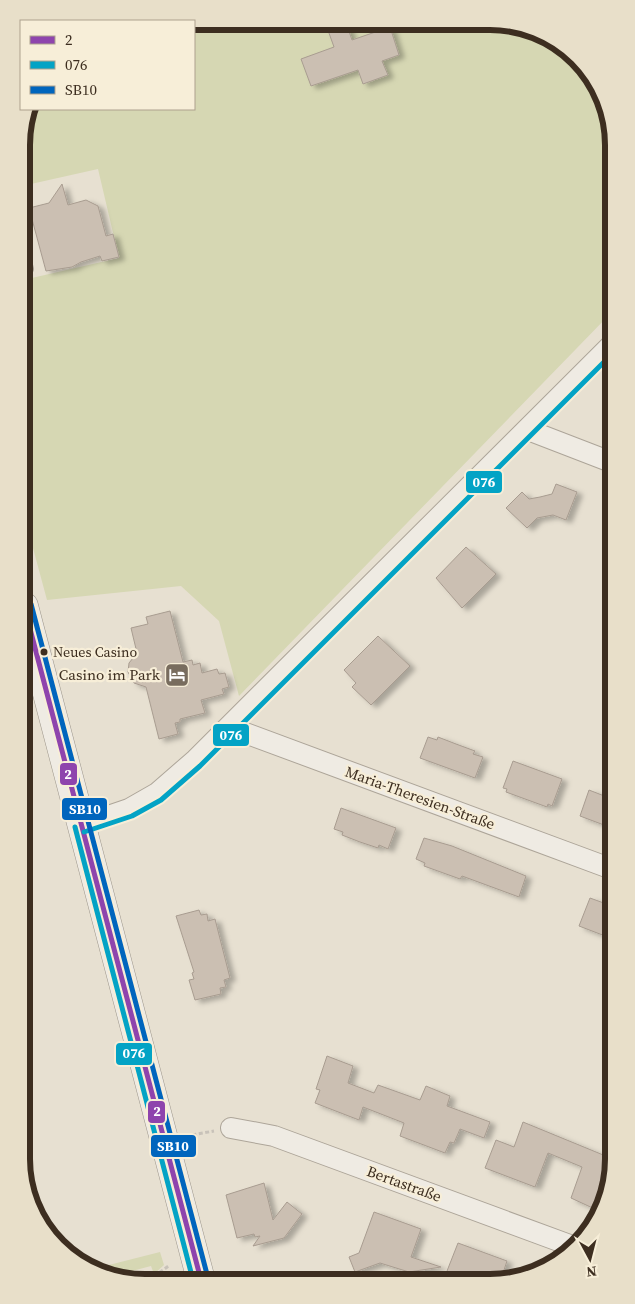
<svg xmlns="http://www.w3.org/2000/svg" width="635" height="1304" viewBox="0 0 635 1304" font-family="'Source Serif 4',serif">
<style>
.green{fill:#d6d7b3}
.building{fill:#cbbfb2;stroke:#a89c90;filter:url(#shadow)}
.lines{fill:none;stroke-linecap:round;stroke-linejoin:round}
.lane-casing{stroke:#ada599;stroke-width:12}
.street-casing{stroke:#ada599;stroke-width:22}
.secondary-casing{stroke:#9c958a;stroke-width:29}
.path{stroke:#c8c2b9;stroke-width:3;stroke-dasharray:4 2.5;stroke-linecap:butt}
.lane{stroke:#efebe3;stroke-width:10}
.street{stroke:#efebe3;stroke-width:20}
.secondary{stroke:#efebe3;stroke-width:28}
.bus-1-casing{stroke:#f7eed8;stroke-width:9}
.bus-2-casing{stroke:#f7eed8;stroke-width:9}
.bus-3-casing{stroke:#f7eed8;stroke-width:9}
.bus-1{stroke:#8e44ad;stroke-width:5}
.bus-2{stroke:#03a3c5;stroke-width:5}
.bus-3{stroke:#0065bd;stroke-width:5}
.bus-dot{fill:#3d2e20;stroke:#f7eed8;stroke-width:2}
.labels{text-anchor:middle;stroke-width:4.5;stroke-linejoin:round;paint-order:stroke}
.bus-label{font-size:14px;fill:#3d2e20;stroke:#f7eed8;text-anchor:start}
.poi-label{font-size:15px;fill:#3d2e20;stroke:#f7eed8;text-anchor:end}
.street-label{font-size:15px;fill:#3d2e20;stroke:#f7eed8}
.rim{fill:none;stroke:#3d2e20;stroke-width:6}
.line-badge{stroke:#f7eed8;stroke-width:2}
.badge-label{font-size:14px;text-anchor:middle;font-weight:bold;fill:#fff}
</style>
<defs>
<filter id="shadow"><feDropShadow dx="5.5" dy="3" stdDeviation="2.5" flood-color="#0004"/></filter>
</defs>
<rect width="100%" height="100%" fill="#e7e0d1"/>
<path class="green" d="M 194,22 L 514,24 L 572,52 L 609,113 L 610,314 L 239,696 L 219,621 L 181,586 L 47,600 L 23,511 L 23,280 L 119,258 L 98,169 L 22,186 L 22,129 L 28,109 L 194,109 Z
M 160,1252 L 164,1265 L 154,1274 L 151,1266 L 113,1276 L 97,1268 Z"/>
<path class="building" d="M 325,22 L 346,23 L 352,40 L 390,27 L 399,55 L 382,61 L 388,75 L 363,84 L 358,70 L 311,86 L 301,59 L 334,47 Z
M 62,184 L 68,205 L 86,200 L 98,206 L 106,236 L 113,234 L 119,257 L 102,261 L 100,256 L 81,262 L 72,267 L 46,271 L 29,208 L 49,203 Z
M 556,484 L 577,492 L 566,520 L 553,515 L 537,518 L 527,528 L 506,508 L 522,492 L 529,499 L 540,497 L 552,494 Z
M 466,547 L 496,574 L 462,608 L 436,578 Z
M 170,611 L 183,662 L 192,660 L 193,665 L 200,663 L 202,673 L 217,669 L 219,674 L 225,673 L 229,687 L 222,689 L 224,694 L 201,700 L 205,713 L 180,719 L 180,722 L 175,723 L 178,734 L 159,739 L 146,687 L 134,683 L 128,672 L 129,663 L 137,653 L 131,628 L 148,624 L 146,617 Z
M 378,636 L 410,666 L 371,705 L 352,687 L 356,683 L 344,670 Z
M 428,737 L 437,740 L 438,737 L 456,744 L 475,751 L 473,754 L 483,757 L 475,778 L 420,758 Z
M 513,761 L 562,779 L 552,806 L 548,804 L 547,807 L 506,792 L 507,789 L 503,788 Z
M 589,790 L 612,799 L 612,828 L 580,816 Z
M 341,808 L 396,828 L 388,849 L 379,845 L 378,848 L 360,842 L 342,835 L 343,832 L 334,829 Z
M 424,838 L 452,846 L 526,876 L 519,897 L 462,876 L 460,879 L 424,866 L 425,863 L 416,859 Z
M 590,898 L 612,906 L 613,939 L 579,926 Z
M 199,910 L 201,915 L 207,914 L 208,921 L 215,919 L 230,978 L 224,980 L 226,987 L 220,988 L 221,994 L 195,1000 L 189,980 L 194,979 L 192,973 L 194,972 L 176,916 Z
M 327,1056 L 353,1066 L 348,1083 L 374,1093 L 378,1085 L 420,1100 L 426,1086 L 450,1096 L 447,1106 L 490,1122 L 484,1138 L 460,1129 L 454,1143 L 450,1142 L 445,1153 L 400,1136 L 404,1123 L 363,1107 L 359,1120 L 315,1103 L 320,1090 L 316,1089 Z
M 523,1122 L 613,1159 L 613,1167 L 597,1210 L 571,1198 L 582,1167 L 548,1153 L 535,1187 L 485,1168 L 496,1140 L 514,1147 Z
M 264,1183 L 273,1220 L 287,1202 L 302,1214 L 284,1238 L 253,1246 L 260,1236 L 255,1237 L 254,1234 L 237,1238 L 226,1195 Z
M 374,1212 L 421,1229 L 411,1257 L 441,1267 L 409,1272 L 380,1263 L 355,1272 L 349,1257 L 359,1253 Z
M 458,1243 L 507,1261 L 501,1279 L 468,1279 L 447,1271 Z"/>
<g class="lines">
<defs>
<path id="lane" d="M 23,249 L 28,269"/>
<path id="street" d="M 528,430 L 611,462
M 229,727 L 612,869
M 82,825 L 129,809 L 157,793 L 195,760 L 610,346
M 231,1128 L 274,1136 L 575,1247"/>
<path id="secondary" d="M 24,606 L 201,1280"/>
</defs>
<use href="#lane" class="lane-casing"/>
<use href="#street" class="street-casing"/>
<use href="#secondary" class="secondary-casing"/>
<path class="path" d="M 186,1136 L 214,1131
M 149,1280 L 170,1265"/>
<use href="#lane" class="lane"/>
<use href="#street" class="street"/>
<use href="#secondary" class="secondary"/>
<defs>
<path id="bus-1" d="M 24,606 L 201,1280"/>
<path id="bus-2" d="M 75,827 L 193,1280
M 84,832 L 132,816 L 161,800 L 200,766 L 610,356"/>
<path id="bus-3" d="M 31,604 L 208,1278"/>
</defs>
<use href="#bus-1" class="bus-1-casing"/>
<use href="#bus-2" class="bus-2-casing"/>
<use href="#bus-3" class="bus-3-casing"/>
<use href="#bus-1" class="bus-1"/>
<use href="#bus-2" class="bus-2"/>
<use href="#bus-3" class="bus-3"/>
</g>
<defs>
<symbol id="hotel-square" viewBox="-11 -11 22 22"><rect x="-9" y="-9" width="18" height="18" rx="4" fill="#786c5e" stroke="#f7eed8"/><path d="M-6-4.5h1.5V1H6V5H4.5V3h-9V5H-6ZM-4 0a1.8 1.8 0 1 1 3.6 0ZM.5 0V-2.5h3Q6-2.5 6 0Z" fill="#fff"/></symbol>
</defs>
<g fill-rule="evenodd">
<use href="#hotel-square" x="163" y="661" width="28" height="28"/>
</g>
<circle class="bus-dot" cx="44" cy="652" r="4.5"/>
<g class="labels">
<g class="bus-label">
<text x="53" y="657">Neues Casino</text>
</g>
<g class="poi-label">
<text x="160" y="680">Casino im Park</text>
</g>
<g class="street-label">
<text transform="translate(420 798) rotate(20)" y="5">Maria-Theresien-Straße</text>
<text transform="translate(404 1184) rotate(20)" y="5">Bertastraße</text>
</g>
</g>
<path d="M0 0H635V1304H0ZM145 30H490A115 115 0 0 1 605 145V1159A115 115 0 0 1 490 1274H145A115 115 0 0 1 30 1159V145A115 115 0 0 1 145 30Z" fill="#e8dfc9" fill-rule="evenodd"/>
<path class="rim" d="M145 30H490A115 115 0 0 1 605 145V1159A115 115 0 0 1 490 1274H145A115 115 0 0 1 30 1159V145A115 115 0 0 1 145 30Z"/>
<g class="line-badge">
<rect x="465" y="470" width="38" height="24" rx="5" fill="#03a3c5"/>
<rect x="212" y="723" width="38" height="24" rx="5" fill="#03a3c5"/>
<rect x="59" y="762" width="19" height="24" rx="5" fill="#8e44ad"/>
<rect x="61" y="797" width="47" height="24" rx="5" fill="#0065bd"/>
<rect x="115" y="1042" width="38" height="24" rx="5" fill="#03a3c5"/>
<rect x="147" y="1100" width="19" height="24" rx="5" fill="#8e44ad"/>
<rect x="150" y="1134" width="47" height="24" rx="5" fill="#0065bd"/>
</g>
<g class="badge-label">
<text x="484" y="487">076</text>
<text x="231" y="740">076</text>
<text x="68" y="779">2</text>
<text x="85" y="814">SB10</text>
<text x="134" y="1058">076</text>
<text x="157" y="1116">2</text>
<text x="173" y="1151">SB10</text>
</g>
<rect x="20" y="20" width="175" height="90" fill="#f7eed8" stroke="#ada18e"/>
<rect x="30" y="36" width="25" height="8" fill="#8e44ad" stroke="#ada18e"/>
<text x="65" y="45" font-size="15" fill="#3d2e20">2</text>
<rect x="30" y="61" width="25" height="8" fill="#03a3c5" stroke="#ada18e"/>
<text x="65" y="70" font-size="15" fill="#3d2e20">076</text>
<rect x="30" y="86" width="25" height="8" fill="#0065bd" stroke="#ada18e"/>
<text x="65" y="95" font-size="15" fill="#3d2e20">SB10</text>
<g transform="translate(590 1259) rotate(173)" stroke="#f7eed8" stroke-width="4" paint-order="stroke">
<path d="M0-4L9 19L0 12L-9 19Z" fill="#3d2e20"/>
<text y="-8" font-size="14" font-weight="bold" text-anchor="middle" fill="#3d2e20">N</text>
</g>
</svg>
